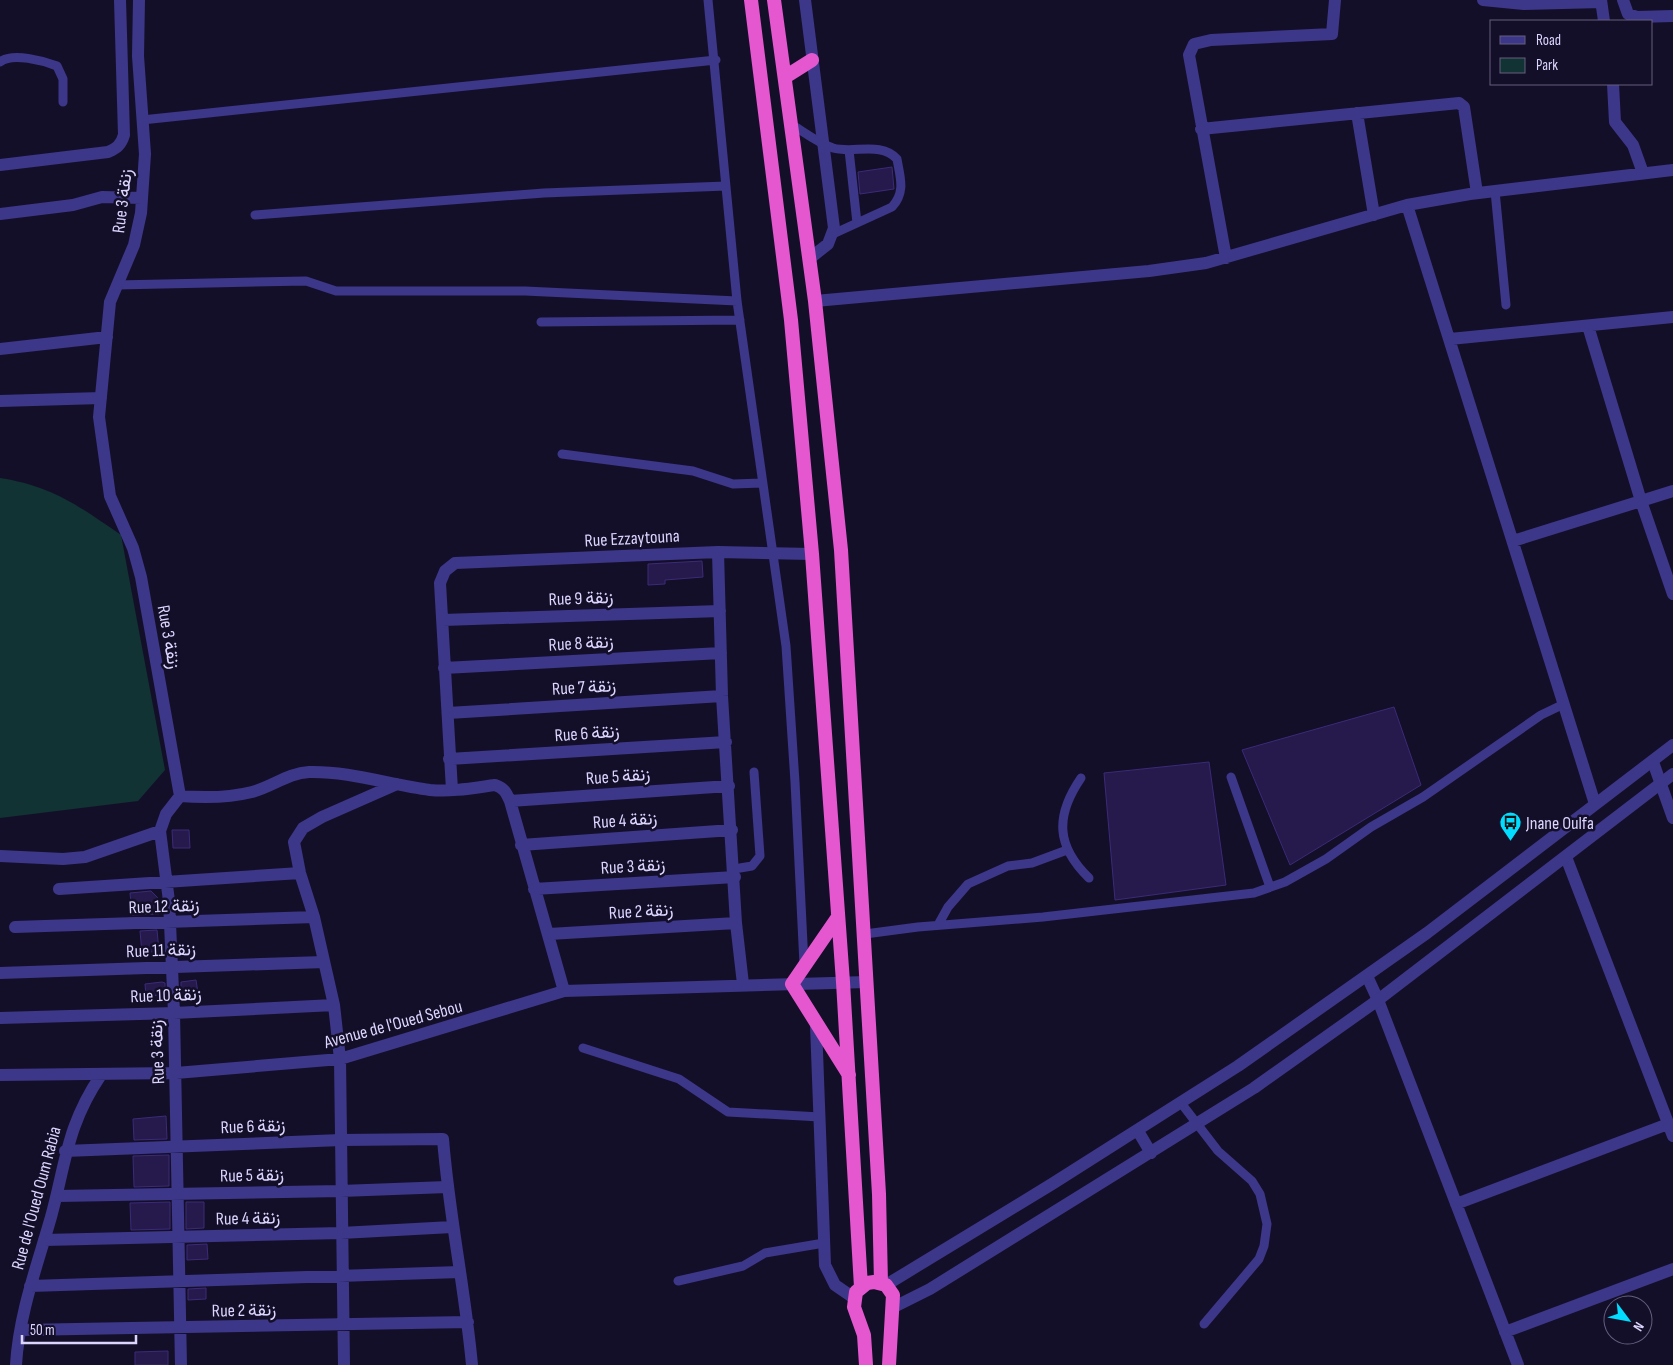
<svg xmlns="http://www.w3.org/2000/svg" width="1673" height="1365" viewBox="0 0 1673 1365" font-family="'Sofia Sans Condensed',Vazirmatn,sans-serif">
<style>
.green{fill:#133}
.building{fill:#251a4b;stroke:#3c2a78}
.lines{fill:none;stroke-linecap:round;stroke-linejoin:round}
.service{stroke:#3d378a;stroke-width:9}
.minor{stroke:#3d378a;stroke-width:12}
.tertiary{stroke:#3d378a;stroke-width:12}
.trunk{stroke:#e457cf;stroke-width:14}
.labels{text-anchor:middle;stroke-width:5;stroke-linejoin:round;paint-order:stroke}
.street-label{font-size:18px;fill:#dcd6ff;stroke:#140f29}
.poi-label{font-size:18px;fill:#dcd6ff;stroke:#140f29;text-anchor:start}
</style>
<rect width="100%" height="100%" fill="#140f29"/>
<path class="green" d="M 0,478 C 52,486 79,506 121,535 L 165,770 L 138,801 L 0,818 Z"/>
<path class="building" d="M 892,167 L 894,189 L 860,194 L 858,172 Z
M 702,561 L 703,577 L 665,580 L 665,584 L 648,585 L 648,564 Z
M 1394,707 L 1421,785 L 1290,865 L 1242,750 Z
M 1209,762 L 1226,885 L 1115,900 L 1104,773 Z
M 172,830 L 189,830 L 190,848 L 173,848 Z
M 151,891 L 158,898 L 159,914 L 132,915 L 130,893 Z
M 157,930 L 159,951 L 142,953 L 140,931 Z
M 196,980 L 198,993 L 181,995 L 181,982 Z
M 162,982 L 165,983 L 165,995 L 146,996 L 145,984 Z
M 166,1116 L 167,1139 L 134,1140 L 133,1119 Z
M 169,1155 L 169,1186 L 134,1187 L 133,1156 Z
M 170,1202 L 170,1229 L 131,1230 L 130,1203 Z
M 186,1202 L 204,1202 L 204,1228 L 186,1229 Z
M 207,1244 L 208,1259 L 187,1260 L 187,1245 Z
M 206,1288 L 206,1299 L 188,1300 L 188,1289 Z
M 168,1351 L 168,1365 L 135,1365 L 135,1352 Z"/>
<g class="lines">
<path class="service" d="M 708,0 L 737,301 L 786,646 L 795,782 L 804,964
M 0,62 C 12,52 44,61 57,66 L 63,79 L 63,102
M 142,120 L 716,60
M 791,124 C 804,132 818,143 833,148 C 853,154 881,141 897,159 C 900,177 906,192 892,207 L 833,234
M 849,150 L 857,223
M 1495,191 L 1506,305
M 255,215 L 544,193 L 726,186
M 116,285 L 306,281 L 336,291 L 525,291 L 737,301
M 541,322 L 740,320
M 562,454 L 693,471 L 733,484 L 762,483
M 1231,777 L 1270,887
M 1081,778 C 1055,816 1056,846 1089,878
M 734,869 L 752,866 L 760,856 L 754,772
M 938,925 L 948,907 L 968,884 L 1008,866 L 1032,863 L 1067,850
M 865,934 L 918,927 L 1043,917 L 1254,893 L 1285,882 L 1326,859 L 1371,827 L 1423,797 L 1541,715 L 1564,704
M 583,1048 L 679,1079 L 728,1112 L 820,1117
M 1181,1103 L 1218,1151 L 1252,1181 L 1260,1194 L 1267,1224 L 1264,1246 L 1259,1259 L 1204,1324
M 678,1281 L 743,1266 L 765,1253 L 824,1243"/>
<path class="minor" d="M 139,0 L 138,56 L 145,154 L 141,213 L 134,245 L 110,302 L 99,417 L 110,496 L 133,548 L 141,577 L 180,796 L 166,814 L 160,831 L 169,901 L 174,1013 L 181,1365
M 805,0 L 834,228 L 828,244 L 809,259
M 1483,0 L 1524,4 L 1601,2
M 1601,0 L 1604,21
M 1623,0 L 1628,14 L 1637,17 L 1673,16
M 1613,84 L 1615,122 L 1633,145 L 1643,173
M 1357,113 L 1374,215
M 1201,129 L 1459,103 L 1464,107 L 1477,193
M 0,165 L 108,152 C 117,148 121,145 124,135 L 120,0
M 1407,205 L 1595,804
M 0,214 L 73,205 L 102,197 L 142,198
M 1226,258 L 1189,55 L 1194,44 L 1211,40 L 1332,34 L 1335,0
M 815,301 L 1149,271 L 1206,263 L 1407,205 L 1470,194 L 1673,170
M 1588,326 L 1641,501 L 1673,594
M 1450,339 L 1673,317
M 0,349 L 107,337
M 0,401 L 101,398
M 1513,541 L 1673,491
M 718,552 L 722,696 L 736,923 L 743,984
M 443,620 L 720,611
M 444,668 L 721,653
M 448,713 L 722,696
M 449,759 L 726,742
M 1653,762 L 1673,818
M 452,790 L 440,583 L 445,571 L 455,563 L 718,552 L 812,554
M 180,796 C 204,798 228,798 252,792 C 272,787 288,773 309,772 C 350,771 390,785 430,790 C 452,792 473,788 495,785 C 504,788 506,792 510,801 L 564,991
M 510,801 L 729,786
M 521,845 L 732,830
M 0,856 L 63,859 L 85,857 L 160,831
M 1566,857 L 1673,1136
M 59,889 L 300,873
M 534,889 L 735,877
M 15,927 L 314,917
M 549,934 L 736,923
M 0,973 L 324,962
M 1367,976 L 1378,1000 L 1518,1365
M 0,1018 L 174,1013 L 334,1005
M 816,1025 L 825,1265 L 835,1285 L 854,1298
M 0,1075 L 176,1073 L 340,1059 L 564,991 L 867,982
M 65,1151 L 341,1140 L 443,1139 C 449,1215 465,1289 472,1365
M 57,1196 L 341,1191 L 447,1187
M 1456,1204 L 1668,1124
M 44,1240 L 341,1233 L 452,1227
M 30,1286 L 460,1272
M 21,1330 L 468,1322
M 1505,1332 L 1673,1269
M 16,1365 C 19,1314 37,1266 51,1217 C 66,1162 67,1125 101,1075
M 344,1365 L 340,1059 L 334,1005 L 314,917 L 300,873 L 294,842 L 303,828 L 322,817 L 397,784"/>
<path class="tertiary" d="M 1138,1131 L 1151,1153
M 886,1285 L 1052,1184 L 1238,1066 L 1427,933 L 1673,745
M 894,1307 L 930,1289 L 1254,1088 L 1378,1000 L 1673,774"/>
<path class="trunk" d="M 751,0 L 791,320 L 812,554 L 843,982 L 861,1287
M 774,0 L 815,301 L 841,550 L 879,1194 L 881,1283
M 785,77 L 812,60
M 838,917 L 792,984 L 849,1075
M 866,1365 L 864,1335 L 854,1307 L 856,1292 L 867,1283 L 874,1282 L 886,1285 L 893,1295 L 889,1365"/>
</g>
<defs>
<symbol id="bus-pin" viewBox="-11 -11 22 30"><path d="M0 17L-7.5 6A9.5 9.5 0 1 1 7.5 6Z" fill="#02ddff" stroke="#140f29"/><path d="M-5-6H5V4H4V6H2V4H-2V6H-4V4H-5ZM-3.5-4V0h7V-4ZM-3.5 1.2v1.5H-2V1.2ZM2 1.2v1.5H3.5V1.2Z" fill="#111"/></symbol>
</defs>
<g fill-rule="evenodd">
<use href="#bus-pin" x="1498" y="810" width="25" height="34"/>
</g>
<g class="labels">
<g class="street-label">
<text transform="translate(122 201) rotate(-83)" y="6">Rue 3 زنقة</text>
<text transform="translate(632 538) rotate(-3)" y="6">Rue Ezzaytouna</text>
<text transform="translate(581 598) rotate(-2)" y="6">Rue 9 زنقة</text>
<text transform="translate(169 637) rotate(80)" y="6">Rue 3 زنقة</text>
<text transform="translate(581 643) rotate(-3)" y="6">Rue 8 زنقة</text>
<text transform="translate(584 687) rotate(-3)" y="6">Rue 7 زنقة</text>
<text transform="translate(587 733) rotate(-4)" y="6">Rue 6 زنقة</text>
<text transform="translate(618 776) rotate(-4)" y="6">Rue 5 زنقة</text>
<text transform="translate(625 820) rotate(-4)" y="6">Rue 4 زنقة</text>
<text transform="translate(633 866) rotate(-3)" y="6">Rue 3 زنقة</text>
<text transform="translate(164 906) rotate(-2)" y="6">Rue 12 زنقة</text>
<text transform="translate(641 911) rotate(-3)" y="6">Rue 2 زنقة</text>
<text transform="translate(161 950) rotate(-2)" y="6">Rue 11 زنقة</text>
<text transform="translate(166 995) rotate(-2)" y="6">Rue 10 زنقة</text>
<text transform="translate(393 1024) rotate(-15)" y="6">Avenue de l'Oued Sebou</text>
<text transform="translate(157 1052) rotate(-92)" y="6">Rue 3 زنقة</text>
<text transform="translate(253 1126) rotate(-2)" y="6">Rue 6 زنقة</text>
<text transform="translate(252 1175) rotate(-1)" y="6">Rue 5 زنقة</text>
<text transform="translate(36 1198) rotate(-75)" y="6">Rue de l'Oued Oum Rabia</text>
<text transform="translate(248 1218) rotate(-1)" y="6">Rue 4 زنقة</text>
<text transform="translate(244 1310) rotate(-1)" y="6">Rue 2 زنقة</text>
</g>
<g class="poi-label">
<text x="1526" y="829">Jnane Oulfa</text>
</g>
</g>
<rect x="1490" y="20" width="162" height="65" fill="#140f29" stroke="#645f7f"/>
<rect x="1500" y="36" width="25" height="8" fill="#3d378a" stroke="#645f7f"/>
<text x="1536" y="45" font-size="15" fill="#dcd6ff">Road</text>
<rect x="1500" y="58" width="25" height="15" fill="#113333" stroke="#645f7f"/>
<text x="1536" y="70" font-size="15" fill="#dcd6ff">Park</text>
<g transform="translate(1628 1320) rotate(122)"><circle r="24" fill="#140f29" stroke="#645f7f"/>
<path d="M0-4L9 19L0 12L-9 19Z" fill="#02ddff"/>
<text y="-8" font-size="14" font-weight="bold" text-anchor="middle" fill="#dcd6ff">N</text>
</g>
<path d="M22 1335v8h114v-8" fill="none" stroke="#dcd6ff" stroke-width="2.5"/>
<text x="30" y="1335" font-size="15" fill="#dcd6ff" stroke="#140f29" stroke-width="4" paint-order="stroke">50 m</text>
</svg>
